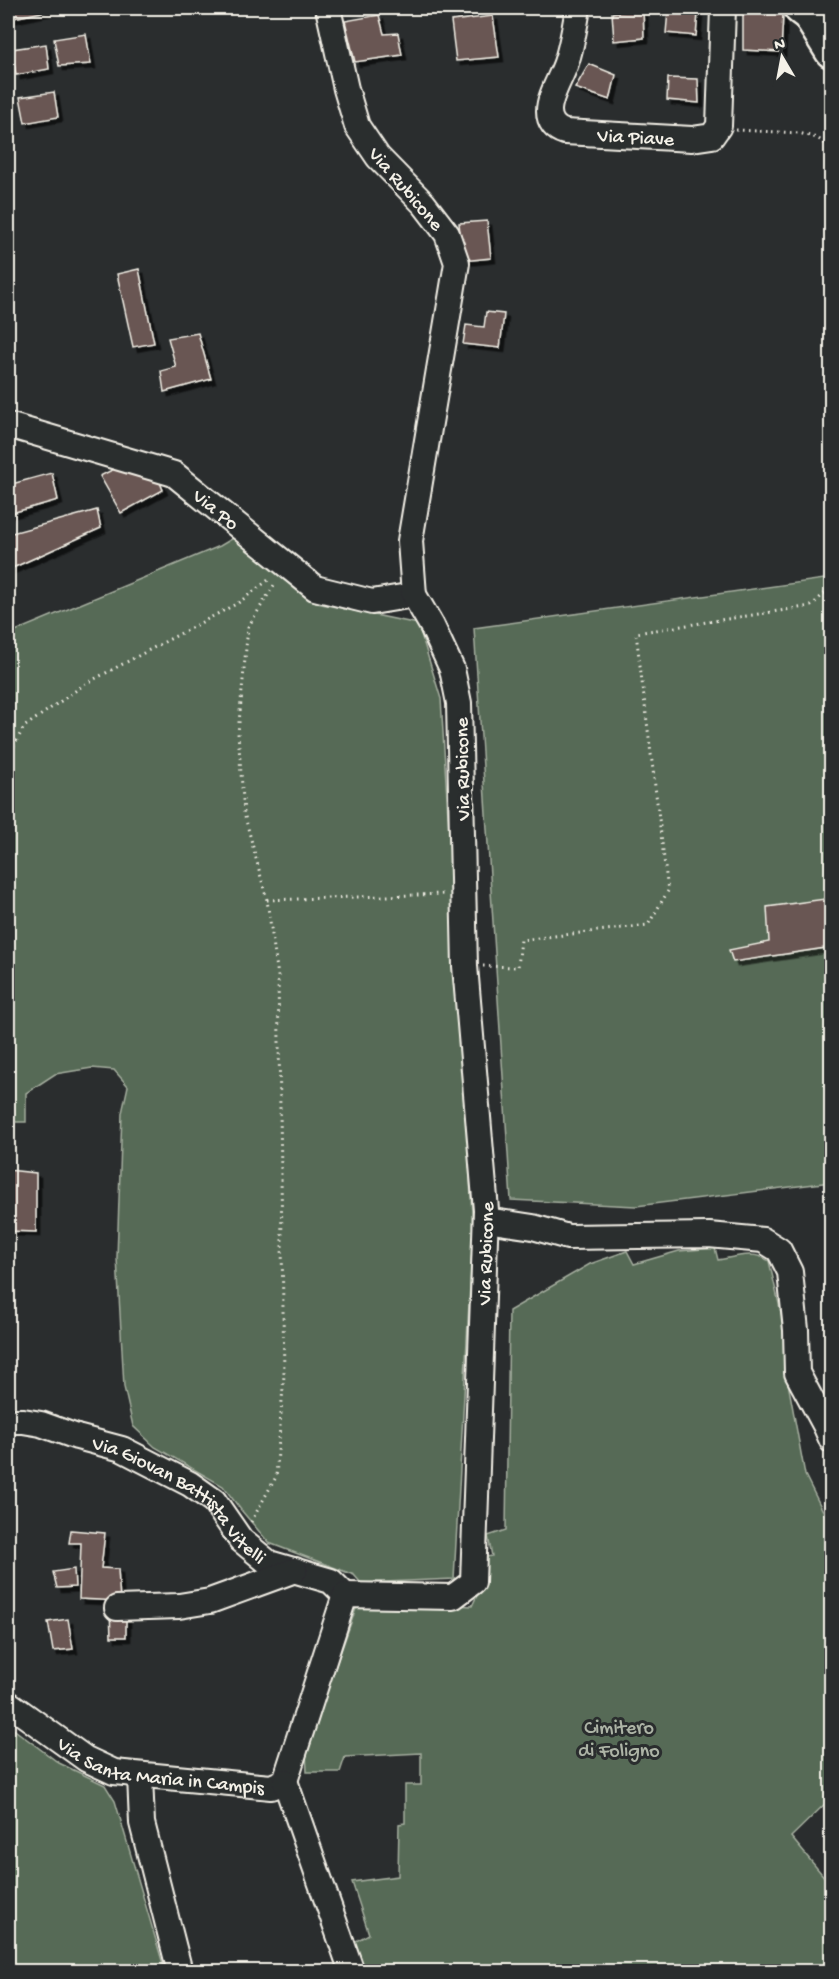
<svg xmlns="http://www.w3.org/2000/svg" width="839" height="1979" viewBox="0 0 839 1979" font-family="'Gochi Hand',sans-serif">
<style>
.green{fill:#566a56;stroke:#a5ae9f;stroke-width:1.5}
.building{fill:#695753;stroke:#f4f1e8;stroke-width:1.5;filter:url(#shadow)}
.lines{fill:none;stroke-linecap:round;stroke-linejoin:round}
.minor-casing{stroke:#f4f1e8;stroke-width:28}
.highway-casing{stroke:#f4f1e8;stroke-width:38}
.path{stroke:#f4f1e8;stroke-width:3;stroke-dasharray:1.5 4.5;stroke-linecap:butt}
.minor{stroke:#2a2d2e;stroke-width:24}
.highway{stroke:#2a2d2e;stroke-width:33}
.labels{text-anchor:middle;stroke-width:6;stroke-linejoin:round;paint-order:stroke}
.street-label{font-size:20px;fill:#f4f1e8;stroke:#2a2d2e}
.park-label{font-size:20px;fill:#adb4a6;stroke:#2a2d2e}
</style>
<defs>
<filter id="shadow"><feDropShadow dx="4.5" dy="4.5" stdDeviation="0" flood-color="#0009"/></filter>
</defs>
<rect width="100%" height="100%" fill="#2a2d2e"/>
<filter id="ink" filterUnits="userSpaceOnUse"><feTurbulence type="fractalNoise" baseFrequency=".0167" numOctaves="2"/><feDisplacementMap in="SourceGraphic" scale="12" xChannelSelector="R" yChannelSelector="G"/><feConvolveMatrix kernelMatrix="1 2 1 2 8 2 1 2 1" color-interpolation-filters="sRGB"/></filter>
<g filter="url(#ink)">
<path class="green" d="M 235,537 L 317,603 L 418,624 L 441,699 L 473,1230 L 454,1579 L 361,1583 L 354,1575 L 269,1543 L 241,1510 L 223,1486 L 155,1447 L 133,1426 L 124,1387 L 117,1258 L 122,1113 L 128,1086 L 114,1070 L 92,1068 L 55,1074 L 26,1093 L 26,1122 L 8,1122 L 8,634 L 220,546 Z
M 831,578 L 831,1182 L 636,1206 L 511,1200 L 474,628 Z
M 715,1248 L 718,1260 C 736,1257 754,1250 769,1261 L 786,1334 L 784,1361 L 805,1475 L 831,1527 L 831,1798 L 791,1837 L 831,1885 L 831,1971 L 357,1971 L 347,1946 L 369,1934 L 352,1882 L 398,1876 L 399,1824 L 405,1823 L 405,1785 L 421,1785 L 421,1753 L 345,1757 L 340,1772 L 307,1772 L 306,1750 L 359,1600 L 472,1606 L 483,1583 L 481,1558 L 492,1556 L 488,1536 L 506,1530 L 509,1311 L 590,1264 L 627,1251 L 634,1264 L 679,1251 Z
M 8,1725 L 59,1763 L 105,1785 L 115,1801 L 165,1971 L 8,1971 Z"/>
<path class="building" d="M 8,8 L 62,8 L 8,19 Z
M 643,9 L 644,38 L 614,41 L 612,13 Z
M 668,11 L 698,13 L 696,36 L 666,33 Z
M 743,14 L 783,14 L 781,52 L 743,50 Z
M 379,15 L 384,34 L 398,33 L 402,55 L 355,62 L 345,21 Z
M 493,16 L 499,57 L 456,61 L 451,21 Z
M 86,34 L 91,64 L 59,66 L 54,39 Z
M 46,44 L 49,69 L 16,75 L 12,49 Z
M 589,64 L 616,75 L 610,100 L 575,88 Z
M 668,78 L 698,79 L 699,103 L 667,100 Z
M 54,92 L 58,117 L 25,123 L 20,97 Z
M 487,221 L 491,258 L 463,261 L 459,223 Z
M 139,269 L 154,343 L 133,347 L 117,274 Z
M 486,312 L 504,314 L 500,348 L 463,344 L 466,325 L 484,327 Z
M 198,333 L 211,379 L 164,392 L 161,371 L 176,367 L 168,338 Z
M 114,469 L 158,478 L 163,490 L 121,513 L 100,476 Z
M 52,473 L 58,500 L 8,514 L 8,485 Z
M 97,510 L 101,528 L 8,570 L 8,534 Z
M 832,898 L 832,947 L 733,962 L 729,950 L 769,942 L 767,907 Z
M 8,1170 L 36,1173 L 36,1232 L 8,1231 Z
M 71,1530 L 105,1533 L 101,1568 L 118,1569 L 120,1601 L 79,1599 L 81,1543 L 69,1543 Z
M 74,1569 L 75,1587 L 57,1588 L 53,1572 Z
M 110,1610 L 126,1611 L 126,1637 L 111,1637 Z
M 68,1619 L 73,1649 L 53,1651 L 48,1622 Z"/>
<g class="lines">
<defs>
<g id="minor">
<path id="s1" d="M 578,8 C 575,26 572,45 566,63 C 561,78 549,96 549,111 C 549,122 555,129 565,132 L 692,139 L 712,136 L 719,126 L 723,8"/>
<path id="s2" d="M 8,425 L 174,474 L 315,588 L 372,602 L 414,595"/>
<path d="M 486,1220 L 533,1227 L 568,1237 L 709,1235 L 763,1240 L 779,1250 L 790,1272 L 796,1330 L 797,1373 L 825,1425 L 832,1441"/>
<path id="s3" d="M 8,1421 L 23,1421 L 41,1424 L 77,1437 L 122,1449 L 190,1484 L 214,1501 L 241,1540 L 269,1563 L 331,1581 L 345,1595"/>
<path d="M 117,1608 L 179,1606 L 210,1601 L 295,1570"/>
<path id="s4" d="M 8,1703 L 86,1759 L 114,1772 L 271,1787 L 285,1781 L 345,1595 L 453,1597 L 473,1582 L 486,1210 L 465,966 L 459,703 L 452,669 L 432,626 L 414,595 L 410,541 L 457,263 L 447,234 L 424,204 L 378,157 L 357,126 L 346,89 L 328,8"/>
<path d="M 140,1776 L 142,1823 L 180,1972"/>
<path d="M 285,1781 L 352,1972"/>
</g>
<path id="highway" d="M 801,8 L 809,14 L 832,51"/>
</defs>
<use href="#minor" class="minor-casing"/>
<use href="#highway" class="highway-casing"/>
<path class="path" d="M 736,130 L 799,133 L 817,138 L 829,146 L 832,159
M 8,757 L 24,727 L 85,684 L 238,603 L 271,578
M 267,900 L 445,894
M 483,966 L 518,967 L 521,940 L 648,925 L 668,891 L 636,633 L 811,606 L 824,594 L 832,591
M 251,1522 L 276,1477 L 284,1375 L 278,976 L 267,900 L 244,813 L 238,733 L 248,627 L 276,582"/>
<use href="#minor" class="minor"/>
<use href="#highway" class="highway"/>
</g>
</g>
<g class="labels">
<g class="street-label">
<text dy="7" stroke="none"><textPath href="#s1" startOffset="207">Via Piave</textPath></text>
<text transform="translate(407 188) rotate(49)" y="7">Via Rubicone</text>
<text dy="7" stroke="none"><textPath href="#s2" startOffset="228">Via Po</textPath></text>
<text transform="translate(461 769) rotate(-91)" y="7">Via Rubicone</text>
<text dy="7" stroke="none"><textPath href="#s4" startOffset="957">Via Rubicone</textPath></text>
<text dy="7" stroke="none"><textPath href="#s3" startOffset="195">Via Giovan Battista Vitelli</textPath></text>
<text dy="7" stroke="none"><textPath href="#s4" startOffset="171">Via Santa Maria in Campis</textPath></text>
</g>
<g class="park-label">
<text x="619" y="1733">Cimitero<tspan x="619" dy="23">di Foligno</tspan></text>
</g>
</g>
<rect width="839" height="1979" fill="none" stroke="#2a2d2e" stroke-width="30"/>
<rect x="15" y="15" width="809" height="1949" fill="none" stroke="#f4f1e8" stroke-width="2" filter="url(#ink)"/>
<g transform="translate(782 57) rotate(350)" stroke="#2a2d2e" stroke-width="4.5" paint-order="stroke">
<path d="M0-4.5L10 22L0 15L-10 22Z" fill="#f4f1e8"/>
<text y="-9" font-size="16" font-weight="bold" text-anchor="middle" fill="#f4f1e8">N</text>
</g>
</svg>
